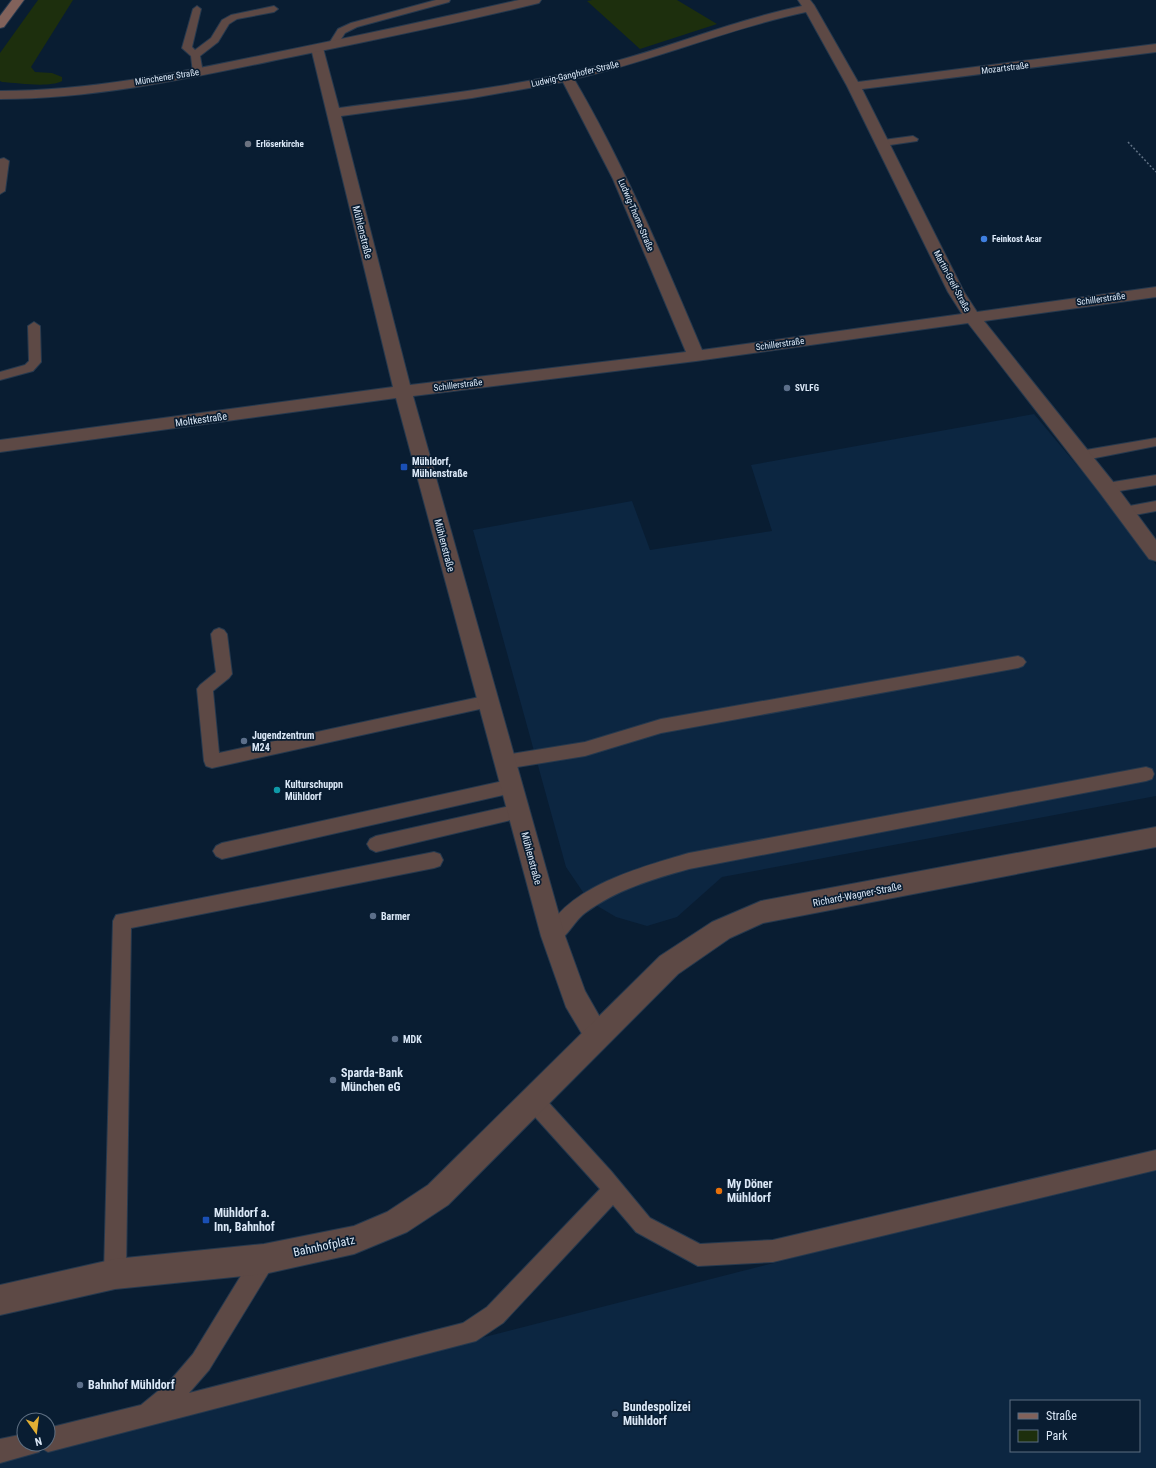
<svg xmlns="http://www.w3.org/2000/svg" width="1156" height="1468" viewBox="0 0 1156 1468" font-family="'Roboto Condensed',sans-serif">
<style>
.built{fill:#0c2641;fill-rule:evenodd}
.green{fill:#1d2f0d}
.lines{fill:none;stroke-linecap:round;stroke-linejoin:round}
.service-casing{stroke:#26394e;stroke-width:2}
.minor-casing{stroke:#26394e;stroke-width:2}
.tertiary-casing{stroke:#26394e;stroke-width:2}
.secondary-casing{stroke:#26394e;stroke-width:2}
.path{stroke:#607184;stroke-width:1.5;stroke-dasharray:2 2;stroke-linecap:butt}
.service{fill:#5d4945;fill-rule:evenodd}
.minor{fill:#5d4945;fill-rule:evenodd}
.tertiary{fill:#5d4945;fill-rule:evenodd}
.secondary{fill:#81625b;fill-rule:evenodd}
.worship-dot{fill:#6b7280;stroke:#091d32;stroke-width:1.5}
.shop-dot{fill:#3f7fe0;stroke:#091d32;stroke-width:1.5}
.service-dot{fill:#5c6f8a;stroke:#091d32;stroke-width:1.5}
.transit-dot{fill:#1a4fb4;stroke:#091d32;stroke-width:1.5}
.culture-dot{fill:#0f9aa8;stroke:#091d32;stroke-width:1.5}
.food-dot{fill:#e8710a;stroke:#091d32;stroke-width:1.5}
.labels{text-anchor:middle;stroke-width:3.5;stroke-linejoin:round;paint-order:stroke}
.far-street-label{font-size:9px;fill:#dbe8f7;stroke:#091d32}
.far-poi-label{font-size:9px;font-weight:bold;fill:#dbe8f7;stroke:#091d32;text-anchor:start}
.street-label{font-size:10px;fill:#dbe8f7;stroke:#091d32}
.poi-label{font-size:10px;font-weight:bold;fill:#dbe8f7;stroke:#091d32;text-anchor:start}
.near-poi-label{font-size:12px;font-weight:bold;fill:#dbe8f7;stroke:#091d32;text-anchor:start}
.near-street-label{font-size:12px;fill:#dbe8f7;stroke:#091d32}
</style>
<rect width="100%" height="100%" fill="#091d32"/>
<path class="built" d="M 1034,414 L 1142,543 L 1156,565 L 1156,796 L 722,877 L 677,917 L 647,926 L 616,917 L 589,901 L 566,867 L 473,530 L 632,501 L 650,550 L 772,531 L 751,465 Z
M 1156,1165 L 1156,1468 L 0,1468 L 0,1453 L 48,1444 L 274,1391 ZM 1011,1401 L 1139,1401 L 1139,1451 L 1011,1451 Z"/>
<path class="green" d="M 38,0 L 73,0 L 31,67 L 35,72 L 52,73 L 62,77 L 62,81 C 49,88 18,83 2,82 L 0,81 L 0,53 Z
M 592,0 L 677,0 L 717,24 L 640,49 L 587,1 Z"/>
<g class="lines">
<defs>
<path id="service" d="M 436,0 L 450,0 L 449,2 L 357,27 L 345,33 L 336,47 L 333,48 L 328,45 L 338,29 L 351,23 Z
M 197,6 L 201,9 L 192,47 L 195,50 L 211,38 L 222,20 L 231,15 L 274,6 L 278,9 L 274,12 L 237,19 L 229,24 L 218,42 L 200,56 L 203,73 L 198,76 L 193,73 L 191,56 L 182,48 L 193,9 Z
M 913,136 L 918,139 L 917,141 L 883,146 L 878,143 L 883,140 Z
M 4,158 L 9,161 L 5,191 L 0,194 L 0,159 Z
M 34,322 L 40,326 L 41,362 L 33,371 L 0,380 L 0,372 L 25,365 L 29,361 L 28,326 Z
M 1156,438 L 1156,446 L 1080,461 L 1075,459 L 1073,456 L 1075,453 L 1080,451 Z
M 1156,475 L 1156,485 L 1107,493 L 1102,491 L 1100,488 L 1102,485 L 1107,483 Z
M 1156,501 L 1156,511 L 1124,517 L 1119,516 L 1117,512 L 1119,508 L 1124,507 Z
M 219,628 L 224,630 L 227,634 L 232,674 L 229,678 L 213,691 L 219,753 L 489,695 L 495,696 L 497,701 L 495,706 L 489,707 L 212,768 L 206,766 L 204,761 L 197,689 L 200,685 L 216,672 L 211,634 L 214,630 Z
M 1018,656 L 1023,658 L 1026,662 L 1023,666 L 1018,668 L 661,733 L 585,756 L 505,769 L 499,767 L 497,762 L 499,757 L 505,755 L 585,742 L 661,719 Z
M 1146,767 L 1152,769 L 1154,774 L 1152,779 L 1146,781 L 689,869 C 653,879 616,890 585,913 C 573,922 567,939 553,944 L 547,942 L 544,936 C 566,886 642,867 689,853 Z
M 512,779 L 518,781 L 520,786 L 518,791 L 512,793 L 222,859 L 216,856 L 213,851 L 216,846 L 222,843 Z
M 519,804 L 525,806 L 527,811 L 525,816 L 519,818 L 376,852 L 370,849 L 367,844 L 370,839 L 376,836 Z
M 434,852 L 440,854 L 443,860 L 440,866 L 434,868 L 131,928 L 126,1274 L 123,1282 L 115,1285 L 107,1282 L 104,1274 L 113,921 L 116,915 Z
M 533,1090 L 540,1093 L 611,1171 L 650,1218 L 700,1244 L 773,1240 L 1156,1150 L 1156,1170 L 773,1262 L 698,1266 L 636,1232 L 613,1205 L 503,1323 L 476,1341 L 48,1452 L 41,1448 L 39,1452 L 0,1463 L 0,1439 L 24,1434 L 24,1444 L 48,1444 L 48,1428 L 141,1405 L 169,1382 L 193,1354 L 256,1251 L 264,1248 L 272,1251 L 275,1259 L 272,1267 L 209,1370 L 189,1393 L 463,1323 L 487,1307 L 600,1189 L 526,1107 L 523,1100 L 526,1093 Z"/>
<path id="minor" d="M 798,0 L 810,0 L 814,5 L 858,82 L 1156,44 L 1156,52 L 862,89 L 964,292 L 977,312 L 1156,287 L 1156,297 L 984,321 L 1114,483 L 1156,540 L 1156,561 L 1149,559 L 1100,493 L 968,323 L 696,361 L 413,396 L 565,936 L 585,991 L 610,1035 L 606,1044 L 597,1048 L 588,1044 L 566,1007 L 541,936 L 396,398 L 0,452 L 0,440 L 393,387 L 311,48 L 313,45 L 321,45 L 323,48 L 339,108 C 428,96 518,87 605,64 C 671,47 735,20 802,6 ZM 806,12 L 847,86 L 948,292 L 962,314 L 702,350 C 663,258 625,166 574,79 C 653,61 727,29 806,12 ZM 563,82 L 613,179 L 686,352 L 410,385 L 341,116 L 472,98 Z"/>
<path id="tertiary" d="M 519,0 L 541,0 L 539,3 C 457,23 374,40 291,57 C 195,77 98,99 0,99 L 0,91 C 93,91 187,71 278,52 C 358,36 439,18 519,0 Z
M 1156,827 L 1156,847 L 763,923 L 730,938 L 678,974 L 448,1205 L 407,1232 L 354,1254 L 264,1274 L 115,1289 L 0,1315 L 0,1285 L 115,1259 L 264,1244 L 354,1226 L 387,1212 L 428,1185 L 660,956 L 712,922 L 761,901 Z"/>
<path id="secondary" d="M 12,0 L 24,0 L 4,27 L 0,28 L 0,16 Z"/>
</defs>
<use href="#service" class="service-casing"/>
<use href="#minor" class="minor-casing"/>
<use href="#tertiary" class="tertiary-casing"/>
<use href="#secondary" class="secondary-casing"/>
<path class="path" d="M 1128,142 L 1156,172"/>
<use href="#service" class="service"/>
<use href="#minor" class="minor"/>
<use href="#tertiary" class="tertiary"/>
<use href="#secondary" class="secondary"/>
</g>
<circle class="worship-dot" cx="248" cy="144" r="4"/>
<circle class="shop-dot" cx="984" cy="239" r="4"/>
<g class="service-dot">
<circle cx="787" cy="388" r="4"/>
<circle cx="244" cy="741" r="4"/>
<circle cx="373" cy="916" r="4"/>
<circle cx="395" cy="1039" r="4"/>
<circle cx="333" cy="1080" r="4"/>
<circle cx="80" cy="1385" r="4"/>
<circle cx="615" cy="1414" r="4"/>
</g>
<g class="transit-dot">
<rect x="400" y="463" width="8" height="8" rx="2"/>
<rect x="202" y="1216" width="8" height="8" rx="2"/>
</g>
<circle class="culture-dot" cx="277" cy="790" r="4"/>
<circle class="food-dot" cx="719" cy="1191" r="4"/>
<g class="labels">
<g class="far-street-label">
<text transform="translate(1005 68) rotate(-7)" y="3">Mozartstraße</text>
<text transform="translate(575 74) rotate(-13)" y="3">Ludwig-Ganghofer-Straße</text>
<text transform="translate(167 77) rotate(-9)" y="3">Münchener Straße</text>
<text transform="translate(636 215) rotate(67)" y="3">Ludwig-Thoma-Straße</text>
<text transform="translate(952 281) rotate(62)" y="3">Martin-Greif-Straße</text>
<text transform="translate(1101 299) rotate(-8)" y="3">Schillerstraße</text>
<text transform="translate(780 344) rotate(-8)" y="3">Schillerstraße</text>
<text transform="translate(458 385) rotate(-7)" y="3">Schillerstraße</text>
</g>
<g class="far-poi-label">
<text x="256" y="147">Erlöserkirche</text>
<text x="992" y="242">Feinkost Acar</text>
<text x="795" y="391">SVLFG</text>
</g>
<g class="street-label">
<text transform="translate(363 232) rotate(76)" y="4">Mühlenstraße</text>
<text transform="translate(201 419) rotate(-8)" y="4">Moltkestraße</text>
<text transform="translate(445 545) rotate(75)" y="4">Mühlenstraße</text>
<text transform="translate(532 858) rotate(75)" y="4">Mühlenstraße</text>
<text transform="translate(857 894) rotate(-11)" y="4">Richard-Wagner-Straße</text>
</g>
<g class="poi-label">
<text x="412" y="465">Mühldorf,<tspan x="412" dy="12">Mühlenstraße</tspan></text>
<text x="252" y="739">Jugendzentrum<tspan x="252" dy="12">M24</tspan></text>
<text x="285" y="788">Kulturschuppn<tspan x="285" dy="12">Mühldorf</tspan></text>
<text x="381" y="920">Barmer</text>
<text x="403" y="1043">MDK</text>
</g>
<g class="near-poi-label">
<text x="341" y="1077">Sparda-Bank<tspan x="341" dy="14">München eG</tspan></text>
<text x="727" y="1188">My Döner<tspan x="727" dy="14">Mühldorf</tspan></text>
<text x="214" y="1217">Mühldorf a.<tspan x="214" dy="14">Inn, Bahnhof</tspan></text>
<text x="88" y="1389">Bahnhof Mühldorf</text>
<text x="623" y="1411">Bundespolizei<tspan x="623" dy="14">Mühldorf</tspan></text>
</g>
<g class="near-street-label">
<text transform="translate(324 1246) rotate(-12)" y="4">Bahnhofplatz</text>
</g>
</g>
<rect x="1010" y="1400" width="130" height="52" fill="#091d32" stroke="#5d6e81"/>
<rect x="1018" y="1413" width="20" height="6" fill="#81625b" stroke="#5d6e81"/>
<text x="1046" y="1420" font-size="12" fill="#dbe8f7">Straße</text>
<rect x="1018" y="1430" width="20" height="12" fill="#1d2f0d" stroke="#5d6e81"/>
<text x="1046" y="1440" font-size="12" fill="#dbe8f7">Park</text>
<g transform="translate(36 1432) rotate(166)"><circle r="19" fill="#091d32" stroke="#5d6e81"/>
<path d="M0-3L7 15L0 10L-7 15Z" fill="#e1af34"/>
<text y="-6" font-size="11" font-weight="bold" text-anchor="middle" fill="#dbe8f7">N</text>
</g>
</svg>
